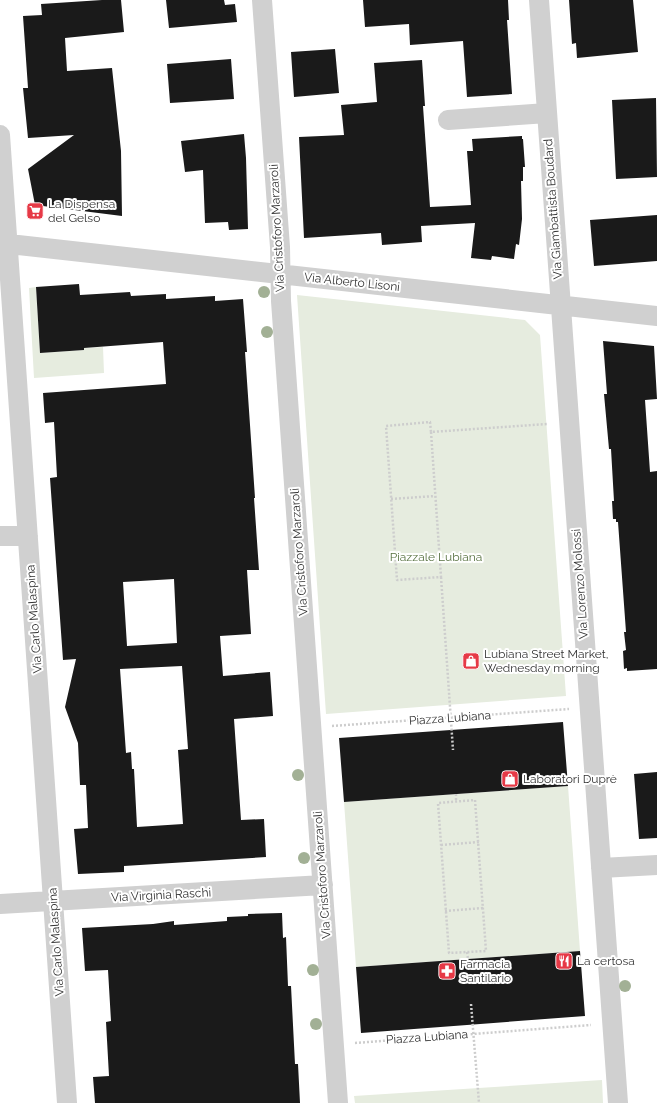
<svg xmlns="http://www.w3.org/2000/svg" width="657" height="1103" viewBox="0 0 657 1103" font-family="Raleway,sans-serif">
<style>
.green{fill:#e6ecdf}
.building{fill:#1a1a1a;fill-rule:evenodd}
.lines{fill:none;stroke-linecap:round;stroke-linejoin:round}
.path{stroke:#cdcdcd;stroke-width:2.5;stroke-dasharray:2 2;stroke-linecap:butt}
.minor{stroke:#d0d0d0;stroke-width:20}
.tree{fill:#a2b095}
.labels{text-anchor:middle;stroke-width:4;stroke-linejoin:round;paint-order:stroke}
.poi-label{font-size:12px;fill:#333;stroke:#fff;text-anchor:start}
.street-label{font-size:12px;fill:#333;stroke:#fff}
.park-label{font-size:12px;fill:#56703f;stroke:#fff}
</style>
<rect width="100%" height="100%" fill="#fff"/>
<path class="green" d="M 36,287 L 40,353 L 84,350 L 84,348 L 103,347 L 104,373 L 34,378 L 29,288 Z
M 297,295 L 525,320 L 540,335 L 566,696 L 326,714 Z
M 568,786 L 580,951 L 356,967 L 344,802 Z
M 602,1080 L 603,1103 L 355,1103 L 354,1096 Z"/>
<path class="building" d="M 102,0 L 121,0 L 124,32 L 65,38 L 67,71 L 112,68 L 121,151 L 122,216 L 35,205 L 28,169 L 74,135 L 28,138 L 23,88 L 28,88 L 23,16 L 42,15 L 41,4 Z
M 166,0 L 224,0 L 225,5 L 235,4 L 237,22 L 169,28 Z
M 363,0 L 508,0 L 509,20 L 507,20 L 512,94 L 467,97 L 463,41 L 410,45 L 409,24 L 365,27 Z
M 569,0 L 633,0 L 638,52 L 577,58 L 576,43 L 572,44 Z
M 335,49 L 339,93 L 294,97 L 291,52 Z
M 231,59 L 234,99 L 170,103 L 167,64 Z
M 422,60 L 425,106 L 423,106 L 430,207 L 471,205 L 467,151 L 473,151 L 472,139 L 522,136 L 522,139 L 523,139 L 525,167 L 523,167 L 523,181 L 521,181 L 522,219 L 519,245 L 516,244 L 514,259 L 492,256 L 491,260 L 471,258 L 475,223 L 421,226 L 422,242 L 382,245 L 381,233 L 304,238 L 299,137 L 344,135 L 341,105 L 377,102 L 374,63 Z
M 656,98 L 657,177 L 616,179 L 612,100 Z
M 244,134 L 246,158 L 248,229 L 229,230 L 228,222 L 205,223 L 203,170 L 185,172 L 181,141 Z
M 657,215 L 657,261 L 594,266 L 590,220 Z
M 79,284 L 80,295 L 130,292 L 131,296 L 166,294 L 166,299 L 215,296 L 215,301 L 243,299 L 247,352 L 245,352 L 255,498 L 254,498 L 259,570 L 247,570 L 251,634 L 220,636 L 223,676 L 270,672 L 273,716 L 234,719 L 241,820 L 264,819 L 266,857 L 124,866 L 124,872 L 78,874 L 74,829 L 88,828 L 86,785 L 80,785 L 78,743 L 65,707 L 76,659 L 63,660 L 50,478 L 57,477 L 54,422 L 45,423 L 43,393 L 166,384 L 163,342 L 84,348 L 84,350 L 40,353 L 36,287 ZM 174,579 L 177,643 L 127,646 L 123,582 ZM 182,666 L 188,749 L 178,750 L 183,824 L 137,827 L 134,769 L 132,769 L 131,752 L 126,753 L 120,669 Z
M 603,341 L 654,346 L 657,399 L 645,400 L 650,472 L 657,471 L 657,669 L 627,671 L 627,668 L 624,669 L 623,651 L 626,650 L 624,632 L 626,632 L 618,522 L 616,522 L 616,519 L 613,519 L 612,501 L 614,501 L 611,449 L 609,449 L 604,394 L 607,394 Z
M 563,722 L 568,786 L 344,802 L 339,738 Z
M 657,772 L 657,838 L 639,839 L 634,774 Z
M 282,913 L 283,938 L 286,937 L 288,986 L 291,986 L 295,1064 L 298,1064 L 300,1103 L 95,1103 L 93,1077 L 109,1076 L 106,1022 L 111,1021 L 108,970 L 85,971 L 82,928 L 153,924 L 174,921 L 174,925 L 227,921 L 227,917 L 248,916 L 248,914 Z
M 580,951 L 585,1016 L 361,1033 L 356,967 Z"/>
<g class="lines">
<path class="path" d="M 431,432 L 441,577 L 397,580 L 386,426 L 430,422 L 431,432 L 547,424
M 391,499 L 435,496
M 441,577 L 453,750
M 332,726 L 569,709
M 456,794 L 456,801
M 475,800 L 486,951 L 449,953 L 438,803 Z
M 441,845 L 479,842
M 445,911 L 483,908
M 467,952 L 468,959
M 471,1004 L 479,1103
M 355,1043 L 591,1025"/>
<path class="minor" d="M 262,0 L 280,247 L 281,301 L 338,1103
M 539,0 L 618,1103
M 448,120 L 547,113
M 0,135 L 67,1103
M 0,243 L 657,316
M 0,536 L 28,536
M 601,868 L 657,865
M 0,904 L 323,885"/>
</g>
<g class="tree">
<circle cx="264" cy="292" r="6"/>
<circle cx="267" cy="332" r="6"/>
<circle cx="298" cy="775" r="6"/>
<circle cx="304" cy="858" r="6"/>
<circle cx="313" cy="970" r="6"/>
<circle cx="625" cy="986" r="6"/>
<circle cx="316" cy="1024" r="6"/>
</g>
<defs>
<symbol id="supermarket-square" viewBox="-11 -11 22 22"><rect x="-9" y="-9" width="18" height="18" rx="4" fill="#e63946" stroke="#fff"/><path d="M-6-5.5h2.5l.6 2H6L4.5 2H-2.5L-4.4-4H-6ZM-1.5 3.2a1.3 1.3 0 1 0 .1 0ZM3 3.2a1.3 1.3 0 1 0 .1 0Z" fill="#fff"/></symbol>
<symbol id="shop-square" viewBox="-11 -11 22 22"><rect x="-9" y="-9" width="18" height="18" rx="4" fill="#e63946" stroke="#fff"/><path d="M-5-2.5h2.3a2.7 3.5 0 0 1 5.4 0H5L5.5 6h-11ZM-1.5-2.5h3a1.5 2.3 0 0 0-3 0Z" fill="#fff"/></symbol>
<symbol id="restaurant-square" viewBox="-11 -11 22 22"><rect x="-9" y="-9" width="18" height="18" rx="4" fill="#e63946" stroke="#fff"/><path d="M-5-6h1v4h1v-4h1v4h1v-4h1v5L-1.5 .5V6h-2V.5L-5-1ZM5-6V6H3V1.5H1.5Q1.5-4 5-6Z" fill="#fff"/></symbol>
<symbol id="pharmacy-square" viewBox="-11 -11 22 22"><rect x="-9" y="-9" width="18" height="18" rx="4" fill="#e63946" stroke="#fff"/><path d="M-2-6h4v4h4v4h-4v4h-4v-4h-4v-4h4Z" fill="#fff"/></symbol>
</defs>
<g fill-rule="evenodd">
<use href="#supermarket-square" x="25" y="201" width="20" height="20"/>
<use href="#shop-square" x="461" y="651" width="20" height="20"/>
<use href="#shop-square" x="500" y="769" width="20" height="20"/>
<use href="#restaurant-square" x="554" y="951" width="20" height="20"/>
<use href="#pharmacy-square" x="437" y="961" width="20" height="20"/>
</g>
<g class="labels">
<g class="poi-label">
<text x="48" y="208">La Dispensa<tspan x="48" dy="14">del Gelso</tspan></text>
<text x="484" y="658">Lubiana Street Market,<tspan x="484" dy="14">Wednesday morning</tspan></text>
<text x="523" y="783">Laboratori Duprè</text>
<text x="577" y="965">La certosa</text>
<text x="460" y="968">Farmacia<tspan x="460" dy="14">Santilario</tspan></text>
</g>
<g class="street-label">
<text transform="translate(553 209) rotate(-94)" y="4">Via Giambattista Boudard</text>
<text transform="translate(277 228) rotate(-93)" y="4">Via Cristoforo Marzaroli</text>
<text transform="translate(352 282) rotate(6)" y="4">Via Alberto Lisoni</text>
<text transform="translate(299 552) rotate(-94)" y="4">Via Cristoforo Marzaroli</text>
<text transform="translate(580 584) rotate(-94)" y="4">Via Lorenzo Molossi</text>
<text transform="translate(34 619) rotate(-94)" y="4">Via Carlo Malaspina</text>
<text transform="translate(450 718) rotate(-4)" y="4">Piazza Lubiana</text>
<text transform="translate(322 875) rotate(-94)" y="4">Via Cristoforo Marzaroli</text>
<text transform="translate(161 895) rotate(-3)" y="4">Via Virginia Raschi</text>
<text transform="translate(56 942) rotate(-94)" y="4">Via Carlo Malaspina</text>
<text transform="translate(427 1037) rotate(-4)" y="4">Piazza Lubiana</text>
</g>
<g class="park-label">
<text x="436" y="561">Piazzale Lubiana</text>
</g>
</g>
</svg>
